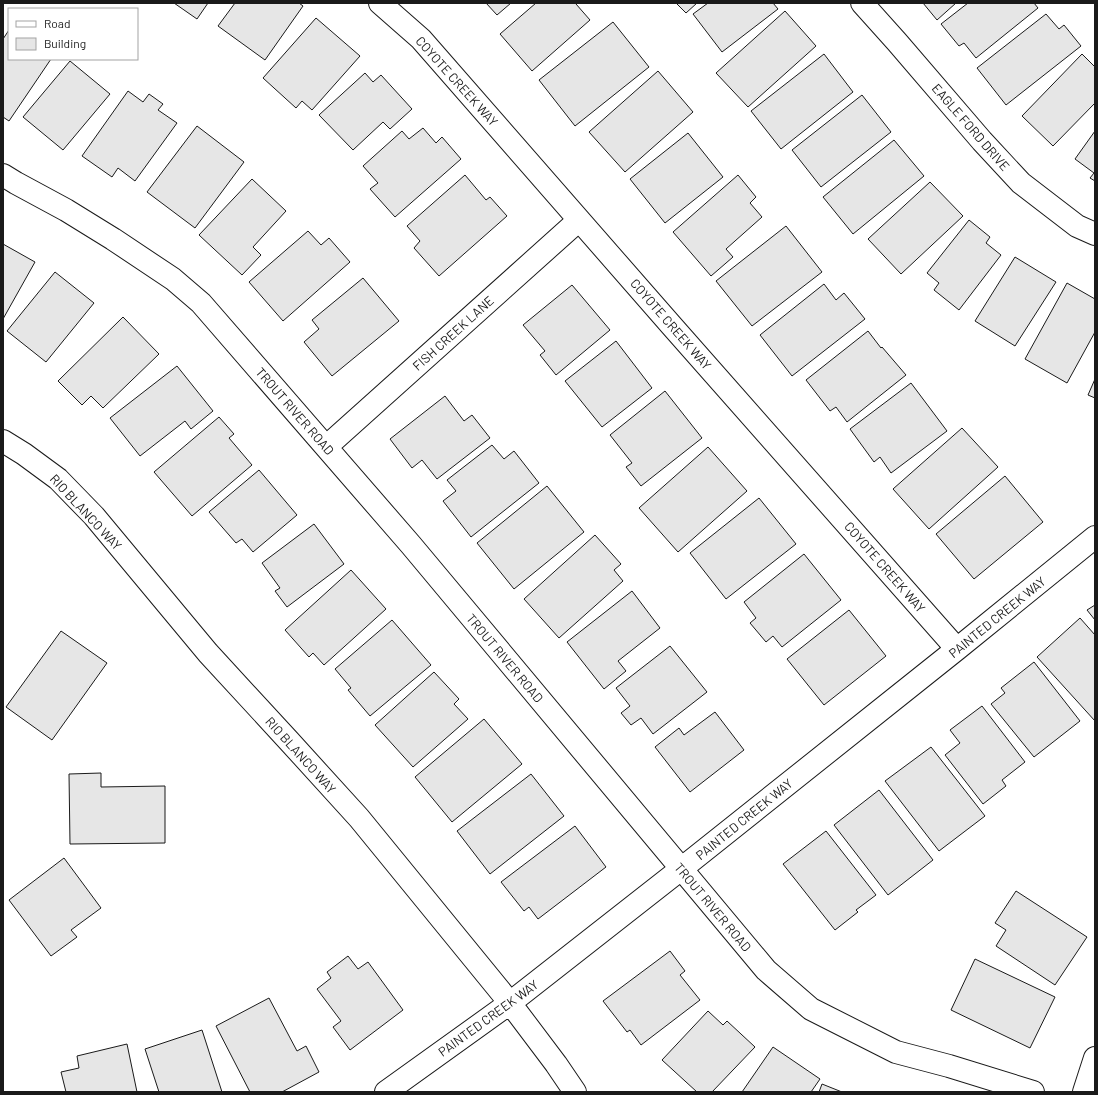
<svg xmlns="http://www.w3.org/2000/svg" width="1098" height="1095" viewBox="0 0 1098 1095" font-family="Barlow,sans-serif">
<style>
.building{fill:#e6e6e6;stroke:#1a1a1a}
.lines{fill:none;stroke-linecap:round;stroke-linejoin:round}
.minor-casing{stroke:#1a1a1a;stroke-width:24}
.minor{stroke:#fff;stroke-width:22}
.labels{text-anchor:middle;stroke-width:3;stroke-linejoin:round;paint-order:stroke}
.street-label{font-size:13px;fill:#1a1a1a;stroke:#fff}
</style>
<rect width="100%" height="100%" fill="#fff"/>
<path class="building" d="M 174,3 L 208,3 L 197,19 Z
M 235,3 L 299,3 L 303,6 L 265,60 L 218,26 Z
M 486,3 L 511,3 L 497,15 Z
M 536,3 L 578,3 L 576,4 L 590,20 L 532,71 L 500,34 Z
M 676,3 L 697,3 L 686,13 Z
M 708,3 L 773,3 L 778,9 L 722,52 L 693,14 Z
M 923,3 L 956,3 L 937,20 Z
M 968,3 L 1034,3 L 1038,8 L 976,58 L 964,43 L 959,46 L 941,24 Z
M 785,11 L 816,46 L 748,107 L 716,73 Z
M 1046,14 L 1059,29 L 1064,25 L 1081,46 L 1006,105 L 977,68 Z
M 316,18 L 360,56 L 312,110 L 302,101 L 296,108 L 263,78 Z
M 613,22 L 649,67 L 575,126 L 539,80 Z
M 9,30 L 9,59 L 51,59 L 9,121 L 3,117 L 3,39 Z
M 824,54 L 853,92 L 781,149 L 751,111 Z
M 1082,54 L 1095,67 L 1095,103 L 1053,146 L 1022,116 Z
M 70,61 L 110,94 L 63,150 L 23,117 Z
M 658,71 L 693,112 L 625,172 L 589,132 Z
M 365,73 L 373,82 L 381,75 L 412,109 L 390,129 L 383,122 L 353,150 L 319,115 Z
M 128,91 L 143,102 L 149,94 L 163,104 L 158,110 L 177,123 L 135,181 L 118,168 L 112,177 L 82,156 Z
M 862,95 L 891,132 L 821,187 L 792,150 Z
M 197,126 L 244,162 L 195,228 L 147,192 Z
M 423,128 L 436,143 L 442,137 L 461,159 L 395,217 L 370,189 L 378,183 L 363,166 L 402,131 L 409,139 Z
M 1095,131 L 1095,181 L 1090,178 L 1094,173 L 1075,159 Z
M 688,133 L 723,177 L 665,223 L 630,179 Z
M 894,140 L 924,176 L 853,234 L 823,197 Z
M 465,175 L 486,200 L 490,197 L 507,216 L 439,276 L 414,248 L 420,241 L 407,226 Z
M 738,175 L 756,197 L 750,203 L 762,217 L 726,249 L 733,257 L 711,276 L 673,232 Z
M 252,179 L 286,211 L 253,247 L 261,255 L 242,275 L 199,235 Z
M 930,182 L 963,216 L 901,274 L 868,239 Z
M 969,220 L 990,237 L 986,243 L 1001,255 L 959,310 L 934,290 L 939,283 L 927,273 Z
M 786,226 L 822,272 L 752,326 L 716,281 Z
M 308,231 L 321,245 L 329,238 L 350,262 L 283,321 L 249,282 Z
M 3,244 L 35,262 L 3,319 Z
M 1015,257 L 1056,282 L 1015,346 L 975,321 Z
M 55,272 L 94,303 L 46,362 L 7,331 Z
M 363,278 L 399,321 L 332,376 L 304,342 L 319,329 L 312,320 Z
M 1067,283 L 1095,299 L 1095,332 L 1067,383 L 1025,359 Z
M 824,284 L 836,300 L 844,293 L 865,319 L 792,376 L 760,335 Z
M 572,285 L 610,330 L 556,375 L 540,355 L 545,351 L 523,325 Z
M 123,317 L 159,354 L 103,408 L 91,396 L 82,405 L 58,381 Z
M 868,331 L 881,348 L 882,347 L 906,375 L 847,422 L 836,407 L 830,411 L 806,380 Z
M 616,341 L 652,388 L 602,427 L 565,381 Z
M 177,366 L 213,411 L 191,429 L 185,421 L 140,456 L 110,418 Z
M 1095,379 L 1095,398 L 1088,395 Z
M 911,383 L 947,431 L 891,473 L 880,457 L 874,462 L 850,429 Z
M 665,391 L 702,438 L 641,486 L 626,467 L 632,463 L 610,435 Z
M 445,396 L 464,421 L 472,415 L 490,438 L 437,479 L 422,460 L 412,468 L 390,439 Z
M 219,417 L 234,434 L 229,438 L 252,465 L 192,516 L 154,472 Z
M 962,428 L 998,467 L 929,529 L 893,489 Z
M 492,445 L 504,459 L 514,451 L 539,483 L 471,537 L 443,501 L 456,491 L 447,480 Z
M 708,447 L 747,491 L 678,552 L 639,508 Z
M 259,470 L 297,515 L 253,552 L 242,539 L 236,543 L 209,512 Z
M 1005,476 L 1043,522 L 974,579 L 936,534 Z
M 547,486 L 584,532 L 514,589 L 477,543 Z
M 759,498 L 796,544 L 726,599 L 690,553 Z
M 314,524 L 344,564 L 287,607 L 275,591 L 280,588 L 262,563 Z
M 595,535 L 621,564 L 614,570 L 623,581 L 559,638 L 524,599 Z
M 804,554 L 841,600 L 782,647 L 773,636 L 766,642 L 750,623 L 756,618 L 744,602 Z
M 351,570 L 386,609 L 324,665 L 313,653 L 309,657 L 285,630 Z
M 632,591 L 660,628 L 618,661 L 626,671 L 604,689 L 567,642 Z
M 1095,605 L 1095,620 L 1087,610 Z
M 849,610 L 886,656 L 824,705 L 787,659 Z
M 1080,618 L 1095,635 L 1095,721 L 1037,657 Z
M 392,620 L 431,665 L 370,716 L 348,690 L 351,688 L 335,669 Z
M 61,631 L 107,663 L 52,740 L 6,707 Z
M 670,646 L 707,692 L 653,734 L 641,718 L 631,725 L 621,713 L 630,706 L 616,688 Z
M 1034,662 L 1080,721 L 1034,757 L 991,704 L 1005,693 L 1001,688 Z
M 434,672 L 459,699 L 454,704 L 468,719 L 413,767 L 375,725 Z
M 982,706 L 1025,762 L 1002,780 L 1006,786 L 983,804 L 945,755 L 960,743 L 950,730 Z
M 715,712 L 744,750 L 690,792 L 655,747 L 679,728 L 684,735 Z
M 484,719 L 522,764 L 452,822 L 415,777 Z
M 931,747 L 985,816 L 939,851 L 885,781 Z
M 101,773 L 101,787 L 165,786 L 165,843 L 70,844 L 69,774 Z
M 531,774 L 564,816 L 490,874 L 457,831 Z
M 879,790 L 933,860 L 888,895 L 834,825 Z
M 575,826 L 606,867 L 538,919 L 529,907 L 524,911 L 501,882 Z
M 826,831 L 876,895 L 856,910 L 858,912 L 835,930 L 783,864 Z
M 64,858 L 101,908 L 71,930 L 77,937 L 51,956 L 9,900 Z
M 1016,891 L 1087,937 L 1055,985 L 996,946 L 1006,930 L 995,923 Z
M 670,951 L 685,971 L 680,975 L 700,1000 L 641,1045 L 630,1030 L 627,1032 L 603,1001 Z
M 348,956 L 358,969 L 368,962 L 403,1010 L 350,1050 L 333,1027 L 341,1021 L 317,989 L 331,978 L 327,972 Z
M 975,959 L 1055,997 L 1030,1048 L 951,1010 Z
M 269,998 L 297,1051 L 306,1046 L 319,1072 L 282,1092 L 250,1092 L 216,1026 Z
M 708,1011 L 723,1025 L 727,1021 L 755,1047 L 712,1092 L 697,1092 L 662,1060 Z
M 202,1030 L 222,1092 L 159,1092 L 145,1049 Z
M 127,1044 L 137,1092 L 66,1092 L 61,1072 L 79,1068 L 77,1056 Z
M 773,1047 L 820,1079 L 811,1092 L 742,1092 Z
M 822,1084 L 842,1092 L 819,1092 Z"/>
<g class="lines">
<defs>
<path id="minor" d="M 380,3 L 421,39 L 671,325 L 957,649
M 862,3 L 897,42 L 982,141 L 1021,183 L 1077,226 L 1095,234
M 3,175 L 16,183 L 66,210 L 113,239 L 173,279 L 201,303 L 411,545 L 766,970 L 811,1009 L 896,1052 L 949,1066 L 1033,1092
M 3,441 L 24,454 L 58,479 L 94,516 L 208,653 L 289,741 L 359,818 L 510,1003 L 556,1064 L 575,1092
M 326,447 L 579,220
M 386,1092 L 510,1003 L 681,869 L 957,649 L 1095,537
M 1084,1092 L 1095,1058"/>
</defs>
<use href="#minor" class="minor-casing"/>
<use href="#minor" class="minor"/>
</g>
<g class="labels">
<g class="street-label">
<text transform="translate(457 81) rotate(48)" y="5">COYOTE CREEK WAY</text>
<text transform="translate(971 127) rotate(49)" y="5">EAGLE FORD DRIVE</text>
<text transform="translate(671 324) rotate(49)" y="5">COYOTE CREEK WAY</text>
<text transform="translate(453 333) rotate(-42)" y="5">FISH CREEK LANE</text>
<text transform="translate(295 411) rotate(49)" y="5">TROUT RIVER ROAD</text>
<text transform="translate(86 512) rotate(47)" y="5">RIO BLANCO WAY</text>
<text transform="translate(885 567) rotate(49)" y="5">COYOTE CREEK WAY</text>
<text transform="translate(997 617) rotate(-39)" y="5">PAINTED CREEK WAY</text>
<text transform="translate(505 658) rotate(50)" y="5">TROUT RIVER ROAD</text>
<text transform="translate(301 755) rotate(48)" y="5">RIO BLANCO WAY</text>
<text transform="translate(744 819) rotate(-39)" y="5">PAINTED CREEK WAY</text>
<text transform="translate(713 907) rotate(50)" y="5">TROUT RIVER ROAD</text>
<text transform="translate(488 1018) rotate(-36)" y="5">PAINTED CREEK WAY</text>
</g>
</g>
<rect width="1098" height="1095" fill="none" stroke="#1a1a1a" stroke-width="8"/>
<rect x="8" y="8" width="130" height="52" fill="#ffffff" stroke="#a3a3a3"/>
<rect x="16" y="21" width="20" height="6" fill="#ffffff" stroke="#a3a3a3"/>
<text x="44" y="28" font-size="12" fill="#1a1a1a">Road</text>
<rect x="16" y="38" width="20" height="12" fill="#e6e6e6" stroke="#a3a3a3"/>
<text x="44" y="48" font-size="12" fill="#1a1a1a">Building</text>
</svg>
